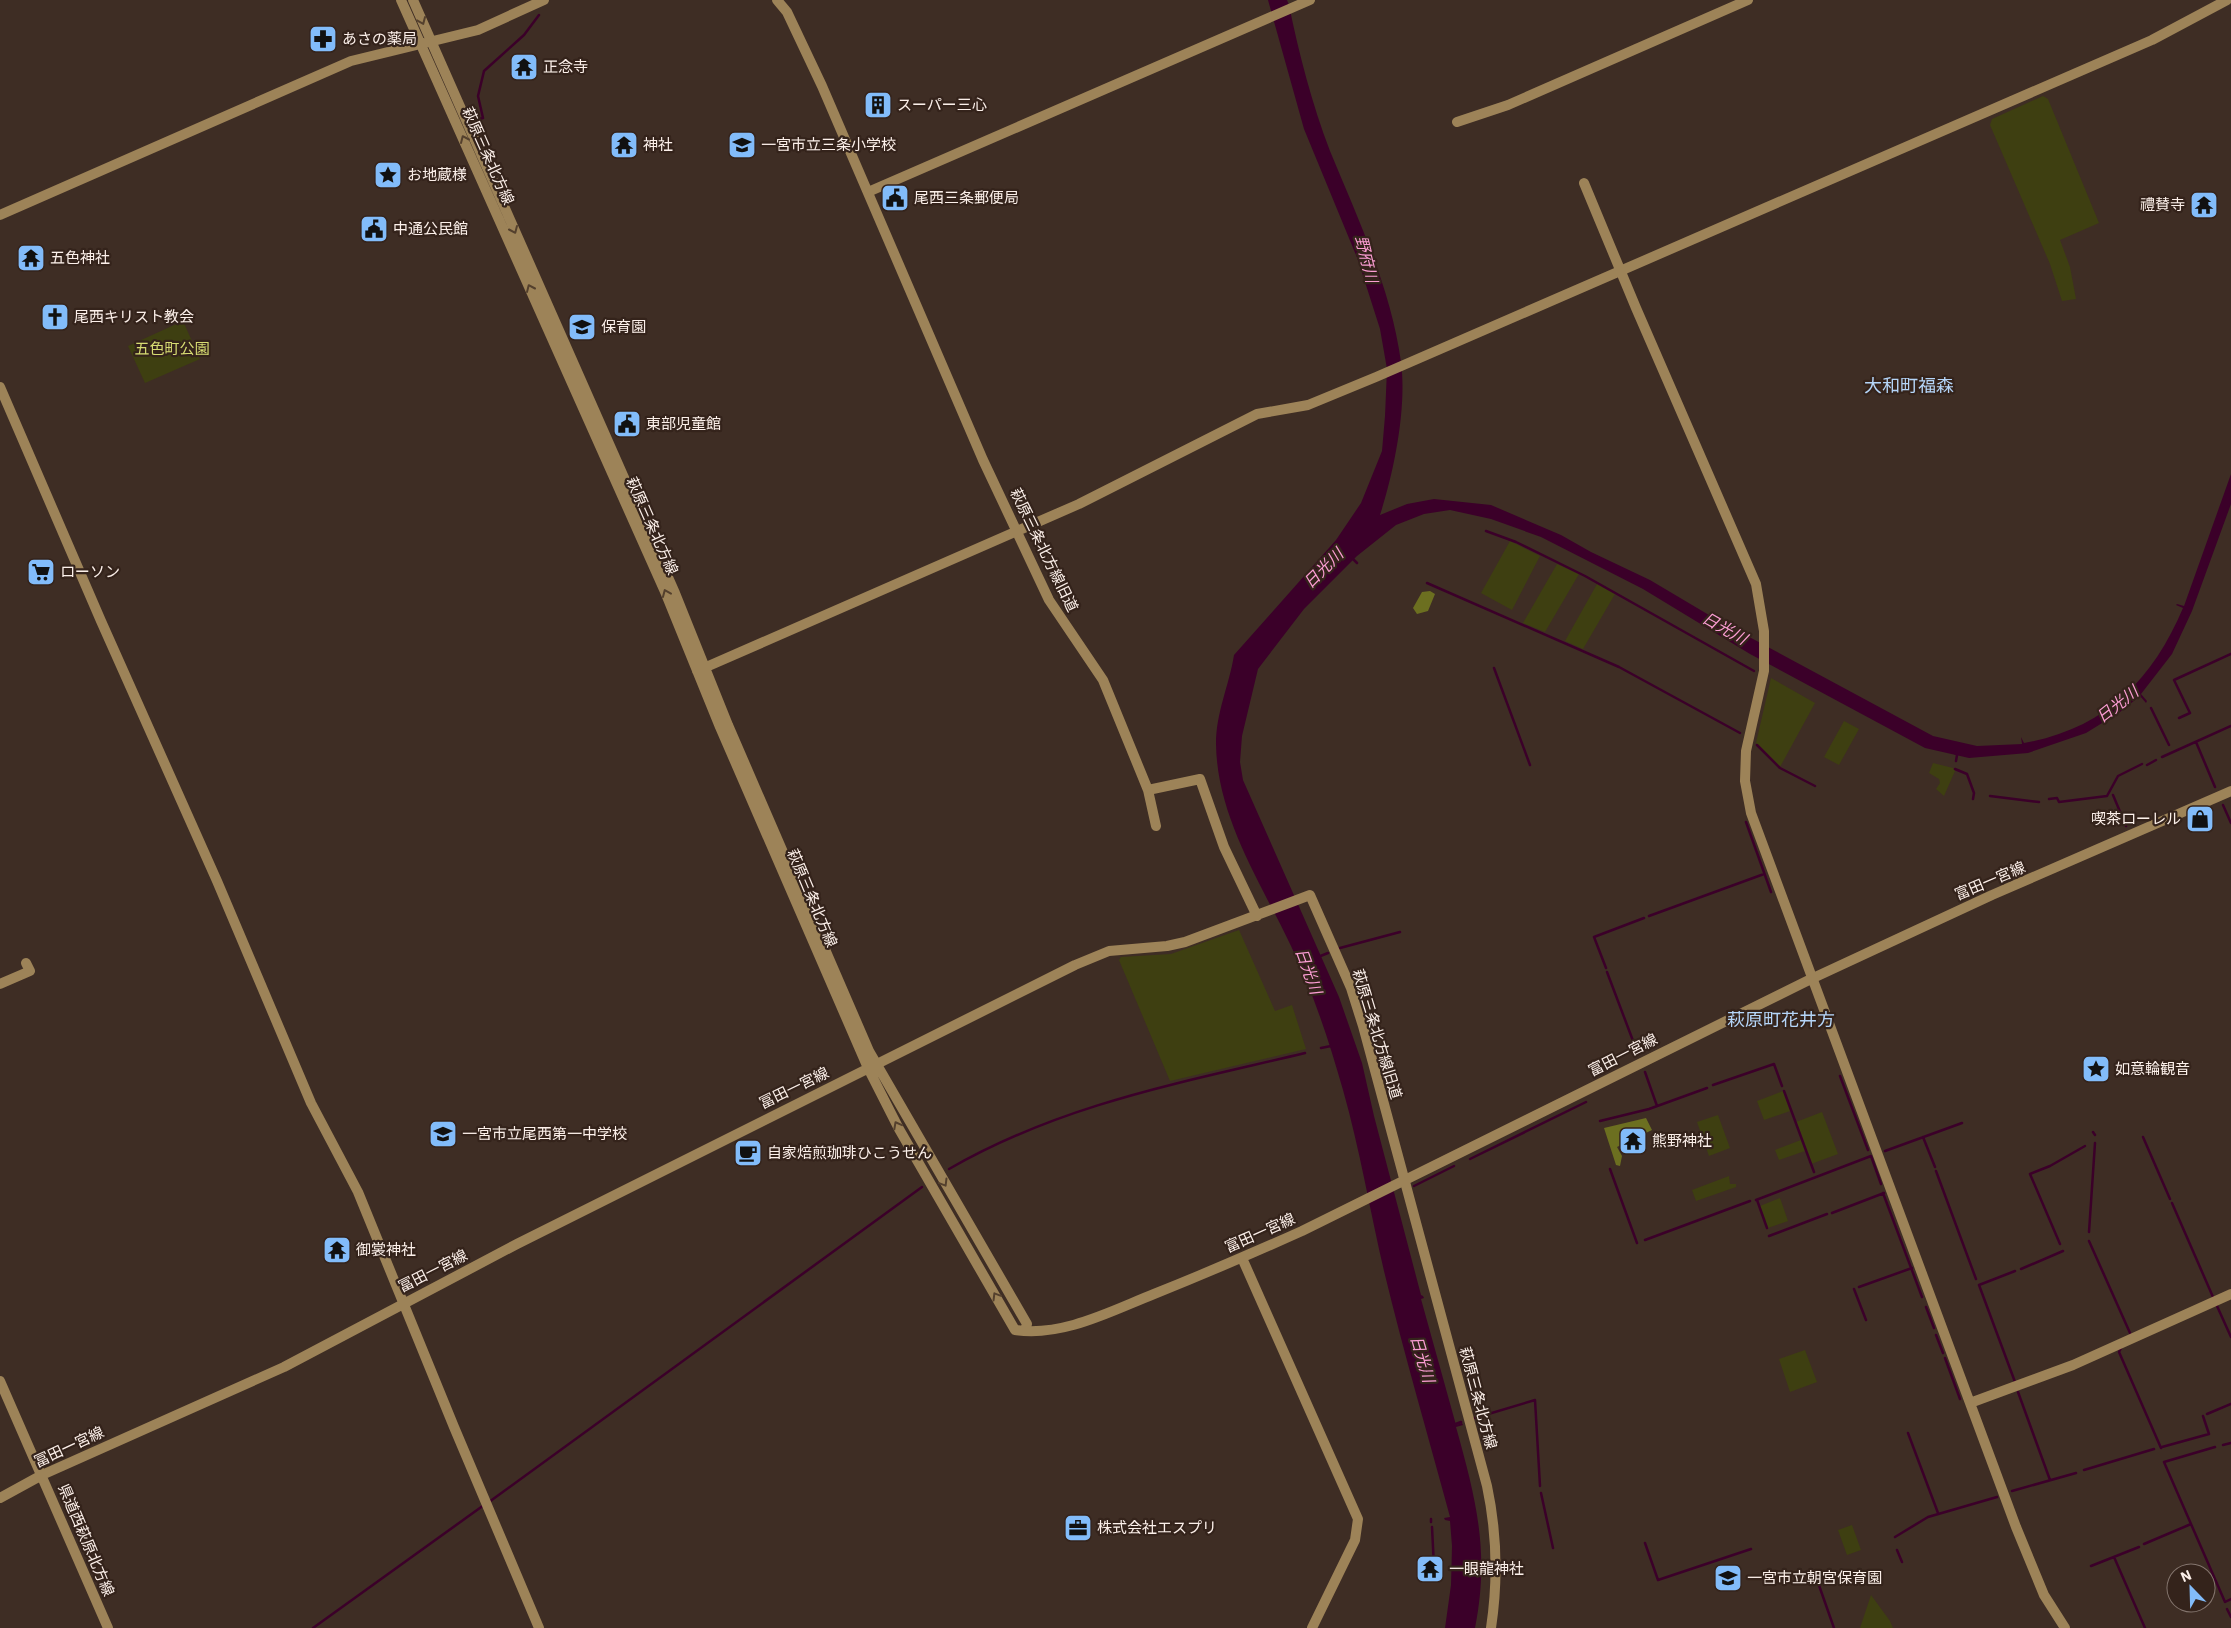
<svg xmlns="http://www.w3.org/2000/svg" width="2231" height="1628" viewBox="0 0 2231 1628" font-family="'IBM Plex Sans','Noto Sans JP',sans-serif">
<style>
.green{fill:#3e3f11}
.forest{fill:#6c6f20}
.water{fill:#3b0029}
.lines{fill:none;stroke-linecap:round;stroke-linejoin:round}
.stream{stroke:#3b0029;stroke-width:2.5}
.secondary{stroke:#9d8358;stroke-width:10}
.oneway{stroke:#54402d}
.labels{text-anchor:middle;stroke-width:4.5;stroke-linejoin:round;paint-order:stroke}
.poi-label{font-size:15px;fill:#fcf0ea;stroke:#34231b;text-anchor:start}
.street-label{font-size:15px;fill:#fcf0ea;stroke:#34231b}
.park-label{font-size:15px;fill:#d7dc72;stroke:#34231b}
.water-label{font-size:16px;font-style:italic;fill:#fb9dd3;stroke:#34231b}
.quarter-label{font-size:18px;fill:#b5d5f8;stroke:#34231b}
</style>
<rect width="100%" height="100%" fill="#3e2d24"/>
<path class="green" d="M 2043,96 L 2048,99 L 2099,223 L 2060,240 L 2070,267 L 2076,299 L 2062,301 L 2050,264 L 1990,125 L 1992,119 Z
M 183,321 L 200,359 L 145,383 L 128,346 Z
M 1510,541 L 1540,556 L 1512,610 L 1481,593 Z
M 1557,564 L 1579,574 L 1545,632 L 1523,623 Z
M 1597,584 L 1615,594 L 1583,649 L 1565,641 Z
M 1771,678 L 1815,703 L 1780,767 L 1756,743 Z
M 1844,721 L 1859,729 L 1839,765 L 1824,757 Z
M 1933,763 L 1953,768 L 1955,771 L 1944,796 L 1936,789 L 1940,783 L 1939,779 L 1929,773 Z
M 1239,930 L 1275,1011 L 1292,1005 L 1306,1049 L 1170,1081 L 1119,960 L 1121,957 L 1171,954 Z
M 1783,1091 L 1790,1111 L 1764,1120 L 1757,1101 Z
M 1822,1112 L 1838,1154 L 1811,1164 L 1796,1122 Z
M 1718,1115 L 1730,1148 L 1709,1156 L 1697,1122 Z
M 1801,1140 L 1805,1151 L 1779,1160 L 1775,1150 Z
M 1729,1176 L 1730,1184 L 1736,1184 L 1736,1187 L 1696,1201 L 1692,1190 Z
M 1780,1198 L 1788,1221 L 1768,1228 L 1760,1206 Z
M 1805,1350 L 1817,1382 L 1790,1392 L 1779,1359 Z
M 1852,1525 L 1861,1550 L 1847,1555 L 1838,1530 Z
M 1871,1595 L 1890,1621 L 1893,1628 L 1860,1628 Z"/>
<path class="forest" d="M 1430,591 L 1435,594 L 1428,611 L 1417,614 L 1413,608 L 1422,592 Z
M 1646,1118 L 1652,1130 L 1617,1147 L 1622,1156 L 1620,1166 L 1616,1165 L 1604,1128 Z"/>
<path class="water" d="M 1268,0 L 1287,0 L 1289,5 C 1299,54 1312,104 1330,151 C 1358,219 1391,288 1401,362 C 1407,408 1394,472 1380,515 L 1407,504 L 1434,499 L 1491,505 L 1561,535 L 1591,552 L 1650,580 L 1714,618 L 1933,736 L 1977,746 L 2022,744 L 2021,737 L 2024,743 C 2104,729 2152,681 2183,608 L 2176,605 L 2177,604 L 2184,606 L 2231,474 L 2231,504 L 2192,611 L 2172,654 L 2141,694 L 2147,701 L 2146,703 L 2140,696 L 2120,712 L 2086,733 L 2028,753 L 1969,758 L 1925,748 L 1750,654 L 1643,589 L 1541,537 L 1491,519 L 1450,510 L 1424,514 L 1396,525 L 1357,556 L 1304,609 L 1258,669 L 1242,736 L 1240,762 L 1243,780 L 1339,997 L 1362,1063 L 1374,1116 L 1421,1295 L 1423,1296 L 1424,1298 L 1421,1299 L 1456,1425 L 1462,1423 L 1463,1425 L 1456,1427 C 1476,1499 1490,1552 1475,1628 L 1445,1628 L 1451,1585 L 1452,1546 L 1450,1521 L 1445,1520 L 1444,1518 L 1450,1517 C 1428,1435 1404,1354 1384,1271 C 1370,1211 1360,1150 1343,1090 C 1329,1041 1313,992 1291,946 C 1260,881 1217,817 1216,744 C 1216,712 1229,686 1234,655 L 1336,540 L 1361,503 L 1382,451 L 1385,416 L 1387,369 L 1380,329 L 1358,260 L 1304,129 Z"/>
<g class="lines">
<path class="stream" d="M 476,120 L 483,118 L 478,96 L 484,71 L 524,35 L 539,15
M 1486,531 L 1516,542 L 1585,576 L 1754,671
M 1351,557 L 1357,563
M 1427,583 L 1619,667 L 1740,733
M 1494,668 L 1530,765
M 2151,708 L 2169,745
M 2179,718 L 2190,713 L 2174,680 L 2231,654
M 2196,742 L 2215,787
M 1757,745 L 1780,768 L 1815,786
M 1955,753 L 1957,755 L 1956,761
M 2162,757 L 2231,726
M 2147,765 L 2156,760
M 1955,769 L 1967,774 L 1974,793 L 1973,799
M 2113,795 L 2126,826
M 1990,796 L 2039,802
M 2049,799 L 2057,798 L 2059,802 L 2107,796 L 2118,776 L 2142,764
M 2223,805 L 2231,823
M 1746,822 L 1771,892
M 1649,916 L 1764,874
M 1340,948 L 1400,932
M 1318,957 L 1328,953
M 1606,968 L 1594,937 L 1644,918
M 1607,972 L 1638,1054
M 1321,1048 L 1331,1046
M 1645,1072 L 1657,1106
M 1840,1076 L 1868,1150
M 1713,1085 L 1774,1064 L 1782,1086
M 1784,1091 L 1814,1172
M 1600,1121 L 1649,1109 L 1707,1088
M 2093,1132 L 2095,1135
M 1923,1137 L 1935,1167
M 2143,1137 L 2170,1199
M 1885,1151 L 1962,1123
M 1470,1159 L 1586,1102
M 949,1169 C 1062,1104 1180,1083 1305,1053
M 1610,1169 L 1637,1243
M 1936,1171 L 1976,1279
M 1414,1186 L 1454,1166
M 1883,1193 L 1922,1297
M 1756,1200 L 1871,1156 L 1881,1184
M 1757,1200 L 1767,1228
M 2172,1203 L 2213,1297
M 1832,1213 L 1884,1193
M 2089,1232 L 2095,1143
M 1769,1236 L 1827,1214
M 1645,1240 L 1750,1201
M 2089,1241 L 2130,1333
M 2060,1244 L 2030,1174 L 2050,1166 L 2085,1146
M 2021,1269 L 2063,1251
M 1859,1287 L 1912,1268
M 1854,1289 L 1866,1320
M 2217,1306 L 2231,1337
M 1926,1307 L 1934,1328
M 1936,1335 L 1943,1353
M 2121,1348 L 2119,1352 L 2161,1448
M 1945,1358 L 1960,1399
M 2015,1382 L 1979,1285 L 2015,1271
M 2018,1392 L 2050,1480
M 2207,1414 L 2231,1404
M 1475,1418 L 1535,1400 L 1540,1486
M 1453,1425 L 1461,1422
M 1908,1433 L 1938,1513
M 2223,1445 L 2231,1443
M 2162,1447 L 2209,1434 L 2203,1416
M 2215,1447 L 2164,1462 L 2225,1602 L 2231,1599
M 2084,1470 L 2154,1449
M 2012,1491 L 2076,1473
M 1541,1493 L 1553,1548
M 489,1502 L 922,1187
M 1431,1519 L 1431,1522
M 1432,1527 L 1434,1567
M 1895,1537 L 1928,1517 L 1997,1497
M 1645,1543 L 1658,1580 L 1751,1549
M 2144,1544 L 2191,1524
M 1897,1550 L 1902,1562
M 2114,1557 L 2145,1628
M 2091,1566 L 2139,1547
M 1815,1574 L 1834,1628
M 2227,1609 L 2231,1617
M 313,1628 L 484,1505"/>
<path class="secondary" d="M 401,0 L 666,594 L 720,727 L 868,1068 L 899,1129 L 1015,1330 C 1063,1337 1111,1311 1154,1294 C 1204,1274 1253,1253 1302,1231 L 1811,979 L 1992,895 L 2231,791
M 413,0 L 675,593 L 728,725 L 869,1051 L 1027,1324 L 1025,1331
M 777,0 L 787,12 L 822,86 L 983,460 L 1049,600 L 1103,680 L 1148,790 L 1156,826
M 1457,122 L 1508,105 L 1748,0
M 1584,183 L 1636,308 L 1756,584 L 1764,631 L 1764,671 L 1746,751 L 1745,781 L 1751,813 L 2016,1527 L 2044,1595 L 2065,1628
M 868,192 L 1310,0
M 0,215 L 351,61 L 478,30 L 544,0
M 0,387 L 101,621 L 217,881 L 311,1103 L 358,1192 L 454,1427 L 539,1628
M 697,671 L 1079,504 L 1257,414 L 1308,405 L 1376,377 L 2152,40 L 2227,0
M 1148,790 L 1200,779 L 1224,847 L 1257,916
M 0,984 L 30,971 L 26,963
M 1242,1258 L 1358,1519 L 1355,1540 L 1312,1628
M 0,1381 L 108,1628
M 1970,1403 L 2073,1365 L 2231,1294
M 0,1498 L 42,1475 L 284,1367 L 517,1244 L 1075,965 L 1109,951 L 1167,946 L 1185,942 L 1310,895 L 1351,988 L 1363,1026 L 1487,1486 C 1497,1533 1498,1581 1491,1628"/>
</g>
<defs><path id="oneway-chevron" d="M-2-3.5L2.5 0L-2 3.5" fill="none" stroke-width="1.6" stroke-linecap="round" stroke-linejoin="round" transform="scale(1.25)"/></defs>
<g class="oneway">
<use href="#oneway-chevron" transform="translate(422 21) rotate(67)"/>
<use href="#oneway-chevron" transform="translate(464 139) rotate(-114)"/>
<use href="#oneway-chevron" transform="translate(514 230) rotate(66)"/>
<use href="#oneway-chevron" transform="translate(530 288) rotate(-114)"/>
<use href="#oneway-chevron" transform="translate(666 593) rotate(-113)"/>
<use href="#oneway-chevron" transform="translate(897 1125) rotate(-118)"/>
<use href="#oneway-chevron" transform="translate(944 1183) rotate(59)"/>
<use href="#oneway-chevron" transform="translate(996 1296) rotate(-121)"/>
</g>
<defs>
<symbol id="pharmacy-square" viewBox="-11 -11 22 22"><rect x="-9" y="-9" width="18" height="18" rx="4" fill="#82bcfa" stroke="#34231b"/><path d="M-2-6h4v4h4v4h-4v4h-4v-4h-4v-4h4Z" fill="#111"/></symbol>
<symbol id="temple-square" viewBox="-11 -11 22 22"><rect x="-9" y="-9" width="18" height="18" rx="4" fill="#82bcfa" stroke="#34231b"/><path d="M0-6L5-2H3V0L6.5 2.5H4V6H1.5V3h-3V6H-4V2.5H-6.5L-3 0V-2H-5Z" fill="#111"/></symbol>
<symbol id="building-square" viewBox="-11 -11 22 22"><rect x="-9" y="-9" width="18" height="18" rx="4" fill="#82bcfa" stroke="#34231b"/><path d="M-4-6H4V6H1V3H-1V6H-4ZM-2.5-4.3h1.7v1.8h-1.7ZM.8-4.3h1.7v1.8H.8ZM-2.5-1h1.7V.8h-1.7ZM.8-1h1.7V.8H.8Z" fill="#111"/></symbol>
<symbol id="school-square" viewBox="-11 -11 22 22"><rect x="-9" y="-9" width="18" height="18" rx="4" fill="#82bcfa" stroke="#34231b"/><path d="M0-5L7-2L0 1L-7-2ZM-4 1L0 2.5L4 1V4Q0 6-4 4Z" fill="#111"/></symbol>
<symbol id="sight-square" viewBox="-11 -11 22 22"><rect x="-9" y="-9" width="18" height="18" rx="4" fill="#82bcfa" stroke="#34231b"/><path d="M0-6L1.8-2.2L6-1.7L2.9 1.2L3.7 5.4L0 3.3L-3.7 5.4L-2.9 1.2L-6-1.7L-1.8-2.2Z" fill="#111"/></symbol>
<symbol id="civic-square" viewBox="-11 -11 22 22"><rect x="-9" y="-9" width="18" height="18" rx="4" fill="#82bcfa" stroke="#34231b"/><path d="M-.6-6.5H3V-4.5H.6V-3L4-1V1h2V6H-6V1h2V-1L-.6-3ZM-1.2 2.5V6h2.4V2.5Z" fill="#111"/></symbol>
<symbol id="church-square" viewBox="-11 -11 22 22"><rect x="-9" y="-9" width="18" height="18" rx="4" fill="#82bcfa" stroke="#34231b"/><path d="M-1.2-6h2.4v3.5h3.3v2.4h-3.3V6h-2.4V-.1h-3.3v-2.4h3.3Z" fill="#111"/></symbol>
<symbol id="supermarket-square" viewBox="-11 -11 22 22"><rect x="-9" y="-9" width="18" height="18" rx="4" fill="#82bcfa" stroke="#34231b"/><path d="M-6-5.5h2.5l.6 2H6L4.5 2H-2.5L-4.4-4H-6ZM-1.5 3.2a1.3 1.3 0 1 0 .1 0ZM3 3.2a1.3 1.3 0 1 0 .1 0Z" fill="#111"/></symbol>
<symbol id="shop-square" viewBox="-11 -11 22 22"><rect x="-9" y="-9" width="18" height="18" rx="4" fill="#82bcfa" stroke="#34231b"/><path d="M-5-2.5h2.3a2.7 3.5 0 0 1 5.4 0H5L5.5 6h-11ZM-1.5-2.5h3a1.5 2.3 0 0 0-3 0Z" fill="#111"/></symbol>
<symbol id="cafe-square" viewBox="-11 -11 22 22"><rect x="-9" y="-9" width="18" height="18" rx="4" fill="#82bcfa" stroke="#34231b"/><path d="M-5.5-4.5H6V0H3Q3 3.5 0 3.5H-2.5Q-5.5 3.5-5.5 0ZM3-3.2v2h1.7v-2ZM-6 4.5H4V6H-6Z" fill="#111"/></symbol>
<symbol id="office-square" viewBox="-11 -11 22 22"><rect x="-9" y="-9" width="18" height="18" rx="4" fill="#82bcfa" stroke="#34231b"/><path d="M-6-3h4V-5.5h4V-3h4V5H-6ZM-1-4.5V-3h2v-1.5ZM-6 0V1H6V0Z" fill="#111"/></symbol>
</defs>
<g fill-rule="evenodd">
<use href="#pharmacy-square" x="307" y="23" width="32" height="32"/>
<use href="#temple-square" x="508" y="51" width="32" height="32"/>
<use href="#building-square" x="862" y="89" width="32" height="32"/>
<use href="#temple-square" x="608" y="129" width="32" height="32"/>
<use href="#school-square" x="726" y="129" width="32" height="32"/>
<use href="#sight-square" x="372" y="159" width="32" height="32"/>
<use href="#civic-square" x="879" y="182" width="32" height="32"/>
<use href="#temple-square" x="2188" y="189" width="32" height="32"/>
<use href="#civic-square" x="358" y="213" width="32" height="32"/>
<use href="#temple-square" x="15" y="242" width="32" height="32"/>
<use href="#church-square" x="39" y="301" width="32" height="32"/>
<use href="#school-square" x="566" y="311" width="32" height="32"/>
<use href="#civic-square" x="611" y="408" width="32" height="32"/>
<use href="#supermarket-square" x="25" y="556" width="32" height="32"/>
<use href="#shop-square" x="2184" y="803" width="32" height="32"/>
<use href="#sight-square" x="2080" y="1053" width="32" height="32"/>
<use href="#school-square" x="427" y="1118" width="32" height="32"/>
<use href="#temple-square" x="1617" y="1125" width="32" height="32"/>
<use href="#cafe-square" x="732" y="1137" width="32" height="32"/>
<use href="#temple-square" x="321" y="1234" width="32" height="32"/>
<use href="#office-square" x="1062" y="1512" width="32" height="32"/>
<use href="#temple-square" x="1414" y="1553" width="32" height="32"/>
<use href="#school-square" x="1712" y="1562" width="32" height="32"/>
</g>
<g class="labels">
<g class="poi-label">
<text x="342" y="44">あさの薬局</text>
<text x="543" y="72">正念寺</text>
<text x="897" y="110">スーパー三心</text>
<text x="643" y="150">神社</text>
<text x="761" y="150">一宮市立三条小学校</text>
<text x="407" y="180">お地蔵様</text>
<text x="914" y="203">尾西三条郵便局</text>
<text x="2185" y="210" text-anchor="end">禮賛寺</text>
<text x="393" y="234">中通公民館</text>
<text x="50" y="263">五色神社</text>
<text x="74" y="322">尾西キリスト教会</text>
<text x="601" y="332">保育園</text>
<text x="646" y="429">東部児童館</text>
<text x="60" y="577">ローソン</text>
<text x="2181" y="824" text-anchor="end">喫茶ローレル</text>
<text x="2115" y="1074">如意輪観音</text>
<text x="462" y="1139">一宮市立尾西第一中学校</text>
<text x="1652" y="1146">熊野神社</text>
<text x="767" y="1158">自家焙煎珈琲ひこうせん</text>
<text x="356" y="1255">御裳神社</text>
<text x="1097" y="1533">株式会社エスプリ</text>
<text x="1449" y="1574">一眼龍神社</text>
<text x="1747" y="1583">一宮市立朝宮保育園</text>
</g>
<g class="street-label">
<text transform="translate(488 156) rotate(66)" y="5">萩原三条北方線</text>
<text transform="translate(652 526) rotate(66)" y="5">萩原三条北方線</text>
<text transform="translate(1044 550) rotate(64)" y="5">萩原三条北方線旧道</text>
<text transform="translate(1990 881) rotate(-23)" y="5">富田一宮線</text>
<text transform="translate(812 898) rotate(67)" y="5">萩原三条北方線</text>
<text transform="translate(1377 1034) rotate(73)" y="5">萩原三条北方線旧道</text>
<text transform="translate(1623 1055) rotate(-27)" y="5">富田一宮線</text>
<text transform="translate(794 1088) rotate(-26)" y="5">冨田一宮線</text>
<text transform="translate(1260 1233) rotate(-24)" y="5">富田一宮線</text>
<text transform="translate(433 1271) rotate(-27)" y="5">冨田一宮線</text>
<text transform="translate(1478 1398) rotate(75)" y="5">萩原三条北方線</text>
<text transform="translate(69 1447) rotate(-25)" y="5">冨田一宮線</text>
<text transform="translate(86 1540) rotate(67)" y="5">県道西萩原北方線</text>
</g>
<g class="park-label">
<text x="172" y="354">五色町公園</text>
</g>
<g class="water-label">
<text transform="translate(1367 259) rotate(76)" y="6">野府川</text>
<text transform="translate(1323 568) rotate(-45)" y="6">日光川</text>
<text transform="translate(1725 628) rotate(29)" y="6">日光川</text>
<text transform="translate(2117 704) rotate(-38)" y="6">日光川</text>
<text transform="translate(1309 971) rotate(70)" y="6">日光川</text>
<text transform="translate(1423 1359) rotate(74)" y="6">日光川</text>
</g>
<g class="quarter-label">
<text x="1909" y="392">大和町福森</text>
<text x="1781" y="1026">萩原町花井方</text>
</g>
</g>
<g transform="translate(2191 1588) rotate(337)"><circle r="24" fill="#34231b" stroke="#84756e"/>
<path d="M0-4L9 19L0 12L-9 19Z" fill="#82bcfa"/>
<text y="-8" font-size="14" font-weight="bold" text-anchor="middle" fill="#fcf0ea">N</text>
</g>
</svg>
